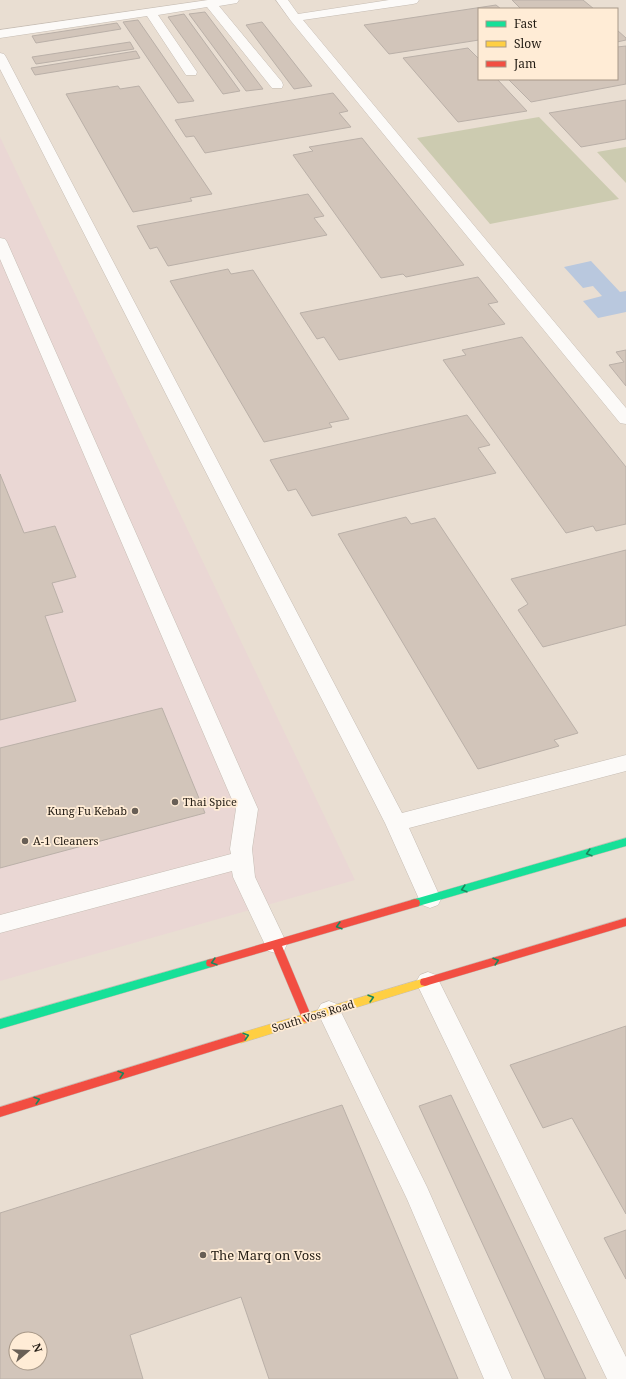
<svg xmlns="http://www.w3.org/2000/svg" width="626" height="1379" viewBox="0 0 626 1379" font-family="'Noto Serif',serif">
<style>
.commercial{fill:#ead7d4}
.green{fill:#cccbb0}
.water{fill:#b9c8de}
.building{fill:#d2c5ba;stroke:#bab0a8;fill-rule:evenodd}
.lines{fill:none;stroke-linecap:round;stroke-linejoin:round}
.lane-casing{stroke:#c6bdb4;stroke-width:1}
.fast-casing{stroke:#c6bdb4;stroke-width:1}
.slow-casing{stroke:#c6bdb4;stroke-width:1}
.jam-casing{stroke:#c6bdb4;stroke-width:1}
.lane{fill:#fcfaf8;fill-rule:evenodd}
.fast{fill:#16e098;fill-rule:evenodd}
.slow{fill:#ffcf43;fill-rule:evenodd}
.jam{fill:#f24e42;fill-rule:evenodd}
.oneway{stroke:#1b875c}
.poi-dot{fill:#685f56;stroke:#ffecd6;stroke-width:1.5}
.labels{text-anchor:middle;stroke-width:3.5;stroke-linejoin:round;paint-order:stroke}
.poi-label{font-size:11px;fill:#221b13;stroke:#ffecd6;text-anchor:start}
.street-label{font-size:11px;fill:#221b13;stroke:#ffecd6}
.near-poi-label{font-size:13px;fill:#221b13;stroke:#ffecd6;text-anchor:start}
</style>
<rect width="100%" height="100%" fill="#e9ded2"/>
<path class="commercial" d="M 0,137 L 355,880 L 0,981 Z"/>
<path class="green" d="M 539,117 L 619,199 L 490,224 L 417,138 Z
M 626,147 L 626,183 L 597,152 Z"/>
<path class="water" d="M 591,261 L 620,292 L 626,291 L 626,312 L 598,318 L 583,301 L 602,296 L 593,286 L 583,288 L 564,267 Z"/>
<path class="building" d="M 512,0 L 583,0 L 594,9 L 521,9 Z
M 496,5 L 501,9 L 479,9 L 479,40 L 389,54 L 364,25 Z
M 205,12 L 263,89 L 246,91 L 189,14 Z
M 184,14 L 240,91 L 223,94 L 168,17 Z
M 138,20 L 194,101 L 178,103 L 123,22 Z
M 262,22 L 312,86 L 294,89 L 246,25 Z
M 117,23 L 121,29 L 36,43 L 32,36 Z
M 617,30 L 626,38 L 626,40 L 617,42 Z
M 130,42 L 134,49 L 36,64 L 32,57 Z
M 626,46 L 626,84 L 531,102 L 508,79 L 617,79 L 617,47 Z
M 468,48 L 479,59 L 479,79 L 497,79 L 527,111 L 458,122 L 403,58 Z
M 136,51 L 140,58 L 35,75 L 31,68 Z
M 118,86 L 120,89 L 139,86 L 212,194 L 190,198 L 192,201 L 133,212 L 66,94 Z
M 333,93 L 348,111 L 339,113 L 351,127 L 205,153 L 194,136 L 186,137 L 175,120 Z
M 626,100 L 626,139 L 581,147 L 549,113 Z
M 362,138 L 464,265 L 406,277 L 403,274 L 381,278 L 293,155 L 313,151 L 309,147 Z
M 308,194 L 324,216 L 314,218 L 327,235 L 168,266 L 157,247 L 150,249 L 137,226 Z
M 228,269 L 231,274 L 253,270 L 349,419 L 329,423 L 332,427 L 264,442 L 170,281 Z
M 478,277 L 498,302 L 488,304 L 505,324 L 339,360 L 324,337 L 317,339 L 300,313 Z
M 522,337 L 626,467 L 626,524 L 596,531 L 593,526 L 566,533 L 443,360 L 466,355 L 462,350 Z
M 626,350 L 626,386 L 609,365 L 624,362 L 616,352 Z
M 467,415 L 490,445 L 478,448 L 496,473 L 312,516 L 296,489 L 288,491 L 270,460 Z
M 0,474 L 24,533 L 55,526 L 76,577 L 52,583 L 63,612 L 45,616 L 76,701 L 0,720 Z
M 406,517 L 411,524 L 435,518 L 578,733 L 554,740 L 559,746 L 478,769 L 338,534 Z
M 626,550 L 626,625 L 543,647 L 518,610 L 528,604 L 511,579 Z
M 162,708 L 205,813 L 0,868 L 0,748 Z
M 626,1026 L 626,1214 L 572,1118 L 543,1128 L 510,1065 Z
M 451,1095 L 586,1379 L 545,1379 L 419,1106 Z
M 342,1105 L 458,1379 L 269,1379 L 241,1297 L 130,1335 L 143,1379 L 0,1379 L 0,1213 ZM 16,1339 L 40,1339 L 40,1363 L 16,1363 Z
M 626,1230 L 626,1279 L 604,1238 Z"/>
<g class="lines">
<defs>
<path id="lane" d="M 208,0 L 239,0 L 237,3 L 219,6 L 282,82 L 283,85 L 282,88 L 272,88 L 207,7 L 158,15 L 197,72 L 196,75 L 186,75 L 147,16 L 0,38 L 0,30 Z
M 276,0 L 288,0 L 298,14 L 389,0 L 419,0 L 417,3 L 413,4 L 303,20 L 626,408 L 626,424 L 620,423 L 291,21 Z
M 0,53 L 4,54 L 6,57 L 402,813 L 626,755 L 626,771 L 409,828 L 441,899 L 438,905 L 430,908 L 422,905 L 419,899 L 385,823 L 0,69 Z
M 0,238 L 5,239 L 7,242 L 258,809 L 252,849 L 255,877 L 287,944 L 284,951 L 276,953 L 268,951 L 233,877 L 232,871 L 0,933 L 0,915 L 231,854 L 230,849 L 236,809 L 0,259 Z
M 428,972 L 436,975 L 626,1357 L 626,1379 L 607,1379 L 416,982 L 420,975 Z
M 329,1001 L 337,1004 L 427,1187 L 512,1379 L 484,1379 L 407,1199 L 317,1011 L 321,1004 Z"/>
<path id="fast" d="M 626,838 L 626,846 L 415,907 L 411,906 L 410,903 L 411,900 L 415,899 Z
M 211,959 L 215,960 L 216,963 L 215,966 L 0,1029 L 0,1019 Z"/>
<path id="slow" d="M 425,978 L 429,979 L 430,982 L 429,985 L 241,1043 L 237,1041 L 236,1038 L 237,1035 L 241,1033 Z"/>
<path id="jam" d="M 415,899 L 419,900 L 420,903 L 419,906 L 282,946 L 312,1018 L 311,1021 L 307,1023 L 303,1021 L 302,1018 L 273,949 L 211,967 L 207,966 L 206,963 L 207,960 L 211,959 Z
M 626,918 L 626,926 L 425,986 L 421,985 L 420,982 L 421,979 L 425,978 Z
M 241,1033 L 245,1035 L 246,1038 L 245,1041 L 0,1117 L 0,1107 Z"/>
</defs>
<use href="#lane" class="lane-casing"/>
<use href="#fast" class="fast-casing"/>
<use href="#slow" class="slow-casing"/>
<use href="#jam" class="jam-casing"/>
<use href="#lane" class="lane"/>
<use href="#fast" class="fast"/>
<use href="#slow" class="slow"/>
<use href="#jam" class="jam"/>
</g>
<defs><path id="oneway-chevron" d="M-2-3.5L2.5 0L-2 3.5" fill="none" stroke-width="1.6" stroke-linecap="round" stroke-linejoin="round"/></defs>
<g class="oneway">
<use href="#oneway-chevron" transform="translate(589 853) rotate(164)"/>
<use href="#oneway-chevron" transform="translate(464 889) rotate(164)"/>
<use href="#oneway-chevron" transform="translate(339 926) rotate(164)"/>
<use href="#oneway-chevron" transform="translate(496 961) rotate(-17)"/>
<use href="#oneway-chevron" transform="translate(214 962) rotate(164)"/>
<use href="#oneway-chevron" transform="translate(371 998) rotate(-16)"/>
<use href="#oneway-chevron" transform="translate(246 1036) rotate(-17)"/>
<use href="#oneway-chevron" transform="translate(121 1074) rotate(-17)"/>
<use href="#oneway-chevron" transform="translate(37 1100) rotate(-17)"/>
</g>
<g class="poi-dot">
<circle cx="175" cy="802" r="4"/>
<circle cx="135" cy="811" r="4"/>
<circle cx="25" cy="841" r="4"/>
<circle cx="203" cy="1255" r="4"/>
</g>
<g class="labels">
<g class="poi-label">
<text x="183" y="806">Thai Spice</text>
<text x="127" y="815" text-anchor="end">Kung Fu Kebab</text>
<text x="33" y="845">A-1 Cleaners</text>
</g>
<g class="street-label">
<text transform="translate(313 1016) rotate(-17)" y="4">South Voss Road</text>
</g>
<g class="near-poi-label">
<text x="211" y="1260">The Marq on Voss</text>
</g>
</g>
<rect x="478" y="8" width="140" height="72" fill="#ffecd6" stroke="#a79888"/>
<rect x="486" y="21" width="20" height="6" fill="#16e098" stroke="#a79888"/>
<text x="514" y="28" font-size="12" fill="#221b13">Fast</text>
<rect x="486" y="41" width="20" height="6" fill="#ffcf43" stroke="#a79888"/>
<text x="514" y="48" font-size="12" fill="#221b13">Slow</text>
<rect x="486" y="61" width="20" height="6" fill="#f24e42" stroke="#a79888"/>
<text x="514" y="68" font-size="12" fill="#221b13">Jam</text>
<g transform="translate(28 1351) rotate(71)"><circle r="19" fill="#ffecd6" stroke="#a79888"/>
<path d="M0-3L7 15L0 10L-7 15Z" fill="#685f56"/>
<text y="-6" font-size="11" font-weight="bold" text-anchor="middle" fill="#221b13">N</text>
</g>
</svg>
